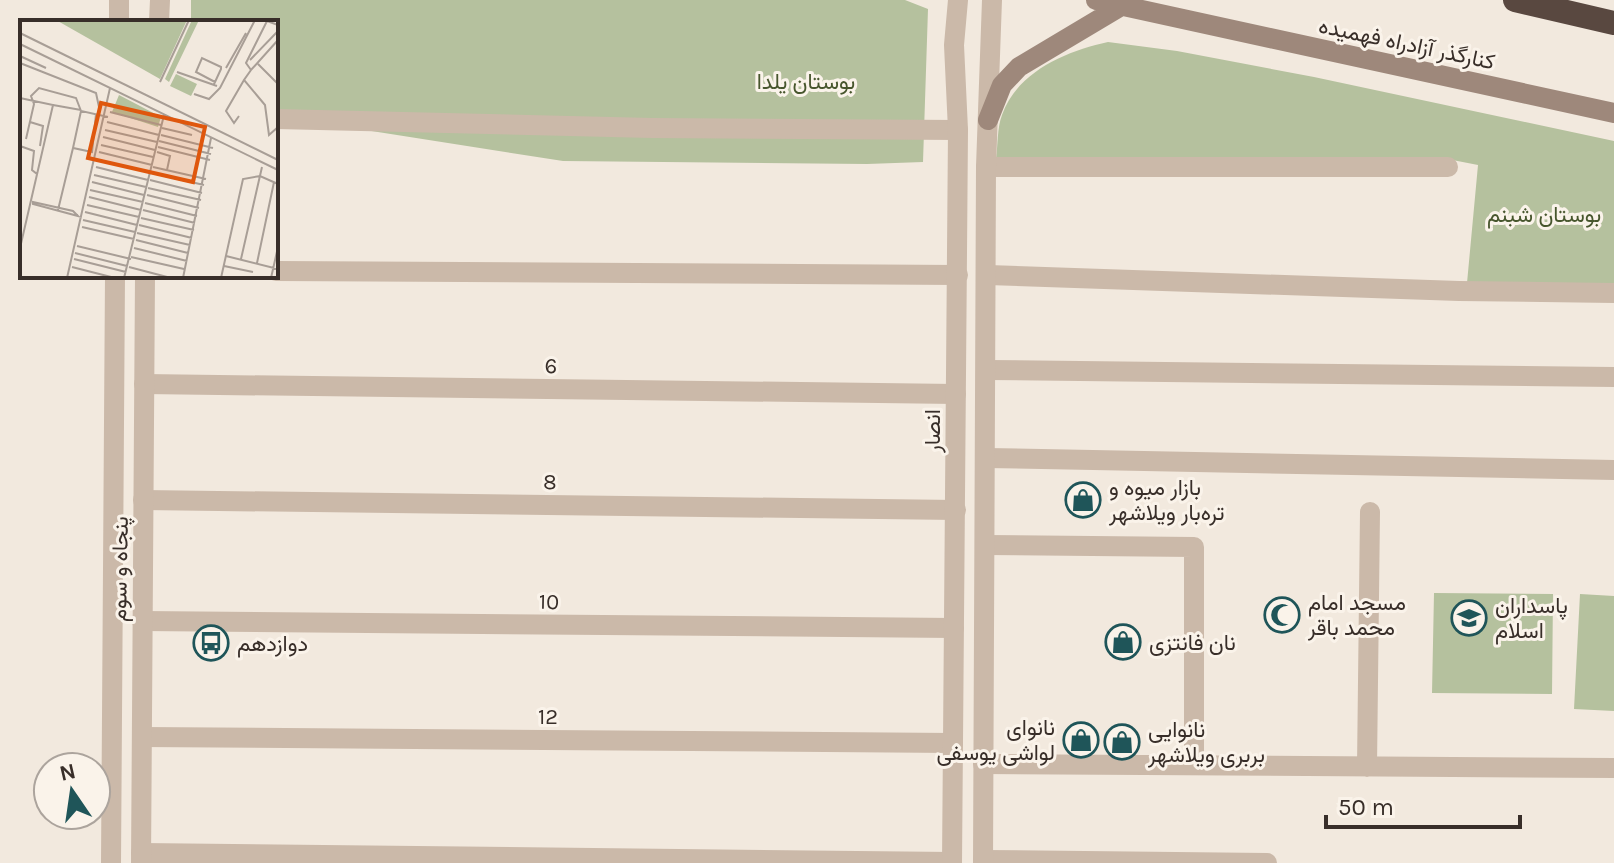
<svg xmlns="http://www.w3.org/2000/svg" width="1614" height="863" viewBox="0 0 1614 863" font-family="Karla,Vazirmatn,sans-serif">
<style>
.green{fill:#b5c19e}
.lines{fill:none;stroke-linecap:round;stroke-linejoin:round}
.minor{stroke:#cbb9a9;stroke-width:20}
.tertiary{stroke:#cbb9a9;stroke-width:20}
.secondary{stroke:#9e887b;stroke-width:20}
.motorway{stroke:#594840;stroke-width:24}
.labels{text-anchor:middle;stroke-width:6;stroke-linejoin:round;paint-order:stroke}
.street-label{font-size:22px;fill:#382e29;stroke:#faf3ea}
.park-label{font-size:22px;fill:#47562d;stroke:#faf3ea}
.poi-label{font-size:22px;fill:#382e29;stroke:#faf3ea;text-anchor:start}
.inset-road{fill:none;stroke:#a89e96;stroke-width:2}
.view{fill:#df570d;fill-opacity:0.15;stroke:#df570d;stroke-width:4}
.inset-edge{fill:none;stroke:#382e29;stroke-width:4}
</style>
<rect width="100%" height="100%" fill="#f2e9de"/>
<path class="green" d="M 191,0 L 905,0 L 928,9 L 923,162 L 867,164 L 563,161 L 276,116 L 276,22 L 191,22 Z
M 1108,42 L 1177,51 L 1314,77 L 1614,141 L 1614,284 L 1467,283 L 1478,165 L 1437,157 L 996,159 C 998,145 997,128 1002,115 C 1017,72 1066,51 1108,42 Z
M 1434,593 L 1553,594 L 1552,694 L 1432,693 Z
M 1580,594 L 1614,596 L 1614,711 L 1574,709 Z"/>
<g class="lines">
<path class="minor" d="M 276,119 L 652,128 L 958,130
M 986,167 L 1448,167
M 276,271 L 958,275
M 988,275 L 1459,291 L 1614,293
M 987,370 L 1614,377
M 144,384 L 956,394
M 986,458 L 1614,470
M 143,500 L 956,510
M 985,545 L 1194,547 L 1194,765
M 142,621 L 954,628
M 142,737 L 953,743
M 983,764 L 1614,768
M 1367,767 L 1370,512
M 141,853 L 952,862
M 983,860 L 1267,863"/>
<path class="tertiary" d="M 119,22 L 119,0
M 159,22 L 160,0
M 111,863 L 115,276
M 141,863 L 145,276
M 952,863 L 958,130 L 954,45 L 958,0
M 983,863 L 986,167 L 992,0"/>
<path class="secondary" d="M 1096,0 L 1614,113
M 988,120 L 1002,85 L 1019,67 L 1123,5"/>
<path class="motorway" d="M 1515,0 L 1614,23"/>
</g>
<defs>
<symbol id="shop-ring" viewBox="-11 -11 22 22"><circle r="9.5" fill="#faf3ea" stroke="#1f5559" stroke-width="1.5"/><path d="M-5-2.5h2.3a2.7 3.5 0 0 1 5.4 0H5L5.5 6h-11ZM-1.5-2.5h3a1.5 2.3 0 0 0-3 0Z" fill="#1f5559"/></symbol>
<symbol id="mosque-ring" viewBox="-11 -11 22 22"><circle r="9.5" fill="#faf3ea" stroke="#1f5559" stroke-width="1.5"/><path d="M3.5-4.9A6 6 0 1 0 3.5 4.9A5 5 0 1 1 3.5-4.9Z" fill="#1f5559"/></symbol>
<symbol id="school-ring" viewBox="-11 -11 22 22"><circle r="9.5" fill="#faf3ea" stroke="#1f5559" stroke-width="1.5"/><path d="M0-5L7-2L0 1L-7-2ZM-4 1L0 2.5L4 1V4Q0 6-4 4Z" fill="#1f5559"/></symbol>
<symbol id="bus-ring" viewBox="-11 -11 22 22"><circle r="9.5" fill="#faf3ea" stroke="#1f5559" stroke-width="1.5"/><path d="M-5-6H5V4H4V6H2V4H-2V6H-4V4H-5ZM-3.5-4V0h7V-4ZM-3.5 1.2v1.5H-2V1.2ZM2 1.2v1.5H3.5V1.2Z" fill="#1f5559"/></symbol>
</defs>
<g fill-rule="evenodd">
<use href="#shop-ring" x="1063" y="480" width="40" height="40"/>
<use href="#mosque-ring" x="1262" y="595" width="40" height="40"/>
<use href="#school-ring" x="1449" y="598" width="40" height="40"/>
<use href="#shop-ring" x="1103" y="622" width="40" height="40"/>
<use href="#bus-ring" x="191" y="623" width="40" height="40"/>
<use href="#shop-ring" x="1061" y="720" width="40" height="40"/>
<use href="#shop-ring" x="1102" y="722" width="40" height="40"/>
</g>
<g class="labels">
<g class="street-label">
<text transform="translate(1407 43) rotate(12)" y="8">کنارگذر آزادراه فهمیده</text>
<text transform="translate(551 365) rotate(1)" y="8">6</text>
<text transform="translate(932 431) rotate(-90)" y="8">انصار</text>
<text transform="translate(550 481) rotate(1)" y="8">8</text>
<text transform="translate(119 569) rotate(-89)" y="8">پنجاه و سوم</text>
<text transform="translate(549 601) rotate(1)" y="8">10</text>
<text x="548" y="724">12</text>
</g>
<g class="park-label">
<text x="806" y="89">بوستان یلدا</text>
<text x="1544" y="222">بوستان شبنم</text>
</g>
<g class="poi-label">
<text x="1109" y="495">بازار میوه و<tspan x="1109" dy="25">تره‌بار ویلاشهر</tspan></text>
<text x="1308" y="610">مسجد امام<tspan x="1308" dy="25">محمد باقر</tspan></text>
<text x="1495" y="613">پاسداران<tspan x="1495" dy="25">اسلام</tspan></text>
<text x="1149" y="650">نان فانتزی</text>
<text x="237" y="651">دوازدهم</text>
<text x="1055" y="735" text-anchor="end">نانوای<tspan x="1055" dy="25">لواشی یوسفی</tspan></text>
<text x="1148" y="737">نانوایی<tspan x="1148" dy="25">بربری ویلاشهر</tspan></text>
</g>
</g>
<g transform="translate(20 20)">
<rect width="258" height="258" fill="#f2e9de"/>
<path d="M 36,0 L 167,0 L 140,59 ZM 172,0 L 179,0 L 149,62 L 145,59 ZM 156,54 L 177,64 L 171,76 L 150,66 ZM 99,75 L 141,97 L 138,107 L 92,92 Z" fill="#b5c19e"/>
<path class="inset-road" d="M 258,5 L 247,1 L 226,43 L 231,50 L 258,20M 0,13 L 258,140M 0,24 L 258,150M 0,36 L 26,48M 230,40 L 258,11M 0,43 L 76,73 L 79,87M 238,44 L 258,64M 206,48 L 226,13M 231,50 L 224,60 L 245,85 L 249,115 L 258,107M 157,52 L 197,66M 140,62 L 169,0M 194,64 L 195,62 L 201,49 L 201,47 L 182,38 L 176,52 L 195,62M 174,74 L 189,79 L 200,68 L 235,0M 0,78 L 33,85 L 0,228M 33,85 L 61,90M 90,92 L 141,105M 219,96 L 214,103 L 206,91 L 224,60M 10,102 L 23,106 L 20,126M 87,102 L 139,115M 142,108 L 172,115M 85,110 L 137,122M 141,115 L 193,128M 83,117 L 135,130M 6,119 L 14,84 L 11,76 L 19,68 L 56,78 L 61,91 L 88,97M 139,121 L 191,134M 81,125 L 133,137M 0,126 L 14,131 L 12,150 L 17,154M 138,127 L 190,140M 53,128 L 61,91M 79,132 L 132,145M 137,132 L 150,136 L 147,150M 78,140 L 130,152M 76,147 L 128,160M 133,147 L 186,159M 132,153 L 184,165M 74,155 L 126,167M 130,160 L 182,173M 72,162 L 124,175M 128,168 L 181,180M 70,170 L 123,182M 127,175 L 179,188M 69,177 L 121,190M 13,182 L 53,191 L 58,196 L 13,184 ZM 125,183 L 177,196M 67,185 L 119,197M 38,190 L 53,128 L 72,132 L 76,94M 123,190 L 175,203M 65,192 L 117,205M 121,198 L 174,210M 63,200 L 115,212M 119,205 L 172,218M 62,207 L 114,219M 117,213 L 170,225M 116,220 L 168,233M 57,226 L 111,239M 114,228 L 167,241M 55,233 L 107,246M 206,236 L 258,249M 111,237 L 164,249M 54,239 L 106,252M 221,239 L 242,147M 237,243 L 254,162M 204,246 L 233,252M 52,247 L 95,258M 109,247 L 151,258M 47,258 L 90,68M 104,258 L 144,95M 163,258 L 191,118M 201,258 L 223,159 L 240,156 L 258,164M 251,258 L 258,227"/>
<path class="view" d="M 81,83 L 185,107 L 173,162 L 68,138 Z"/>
<rect width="258" height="258" class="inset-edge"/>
</g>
<g transform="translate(72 791) rotate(347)"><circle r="38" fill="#faf3ea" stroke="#aca49d" stroke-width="2"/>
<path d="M0-6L14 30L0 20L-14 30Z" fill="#1f5559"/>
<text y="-12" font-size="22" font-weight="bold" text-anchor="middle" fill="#382e29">N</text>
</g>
<path d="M1326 815v12h194v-12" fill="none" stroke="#382e29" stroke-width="4"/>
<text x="1338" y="815" font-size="24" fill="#382e29" stroke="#faf3ea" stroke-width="6" paint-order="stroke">50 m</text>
</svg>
